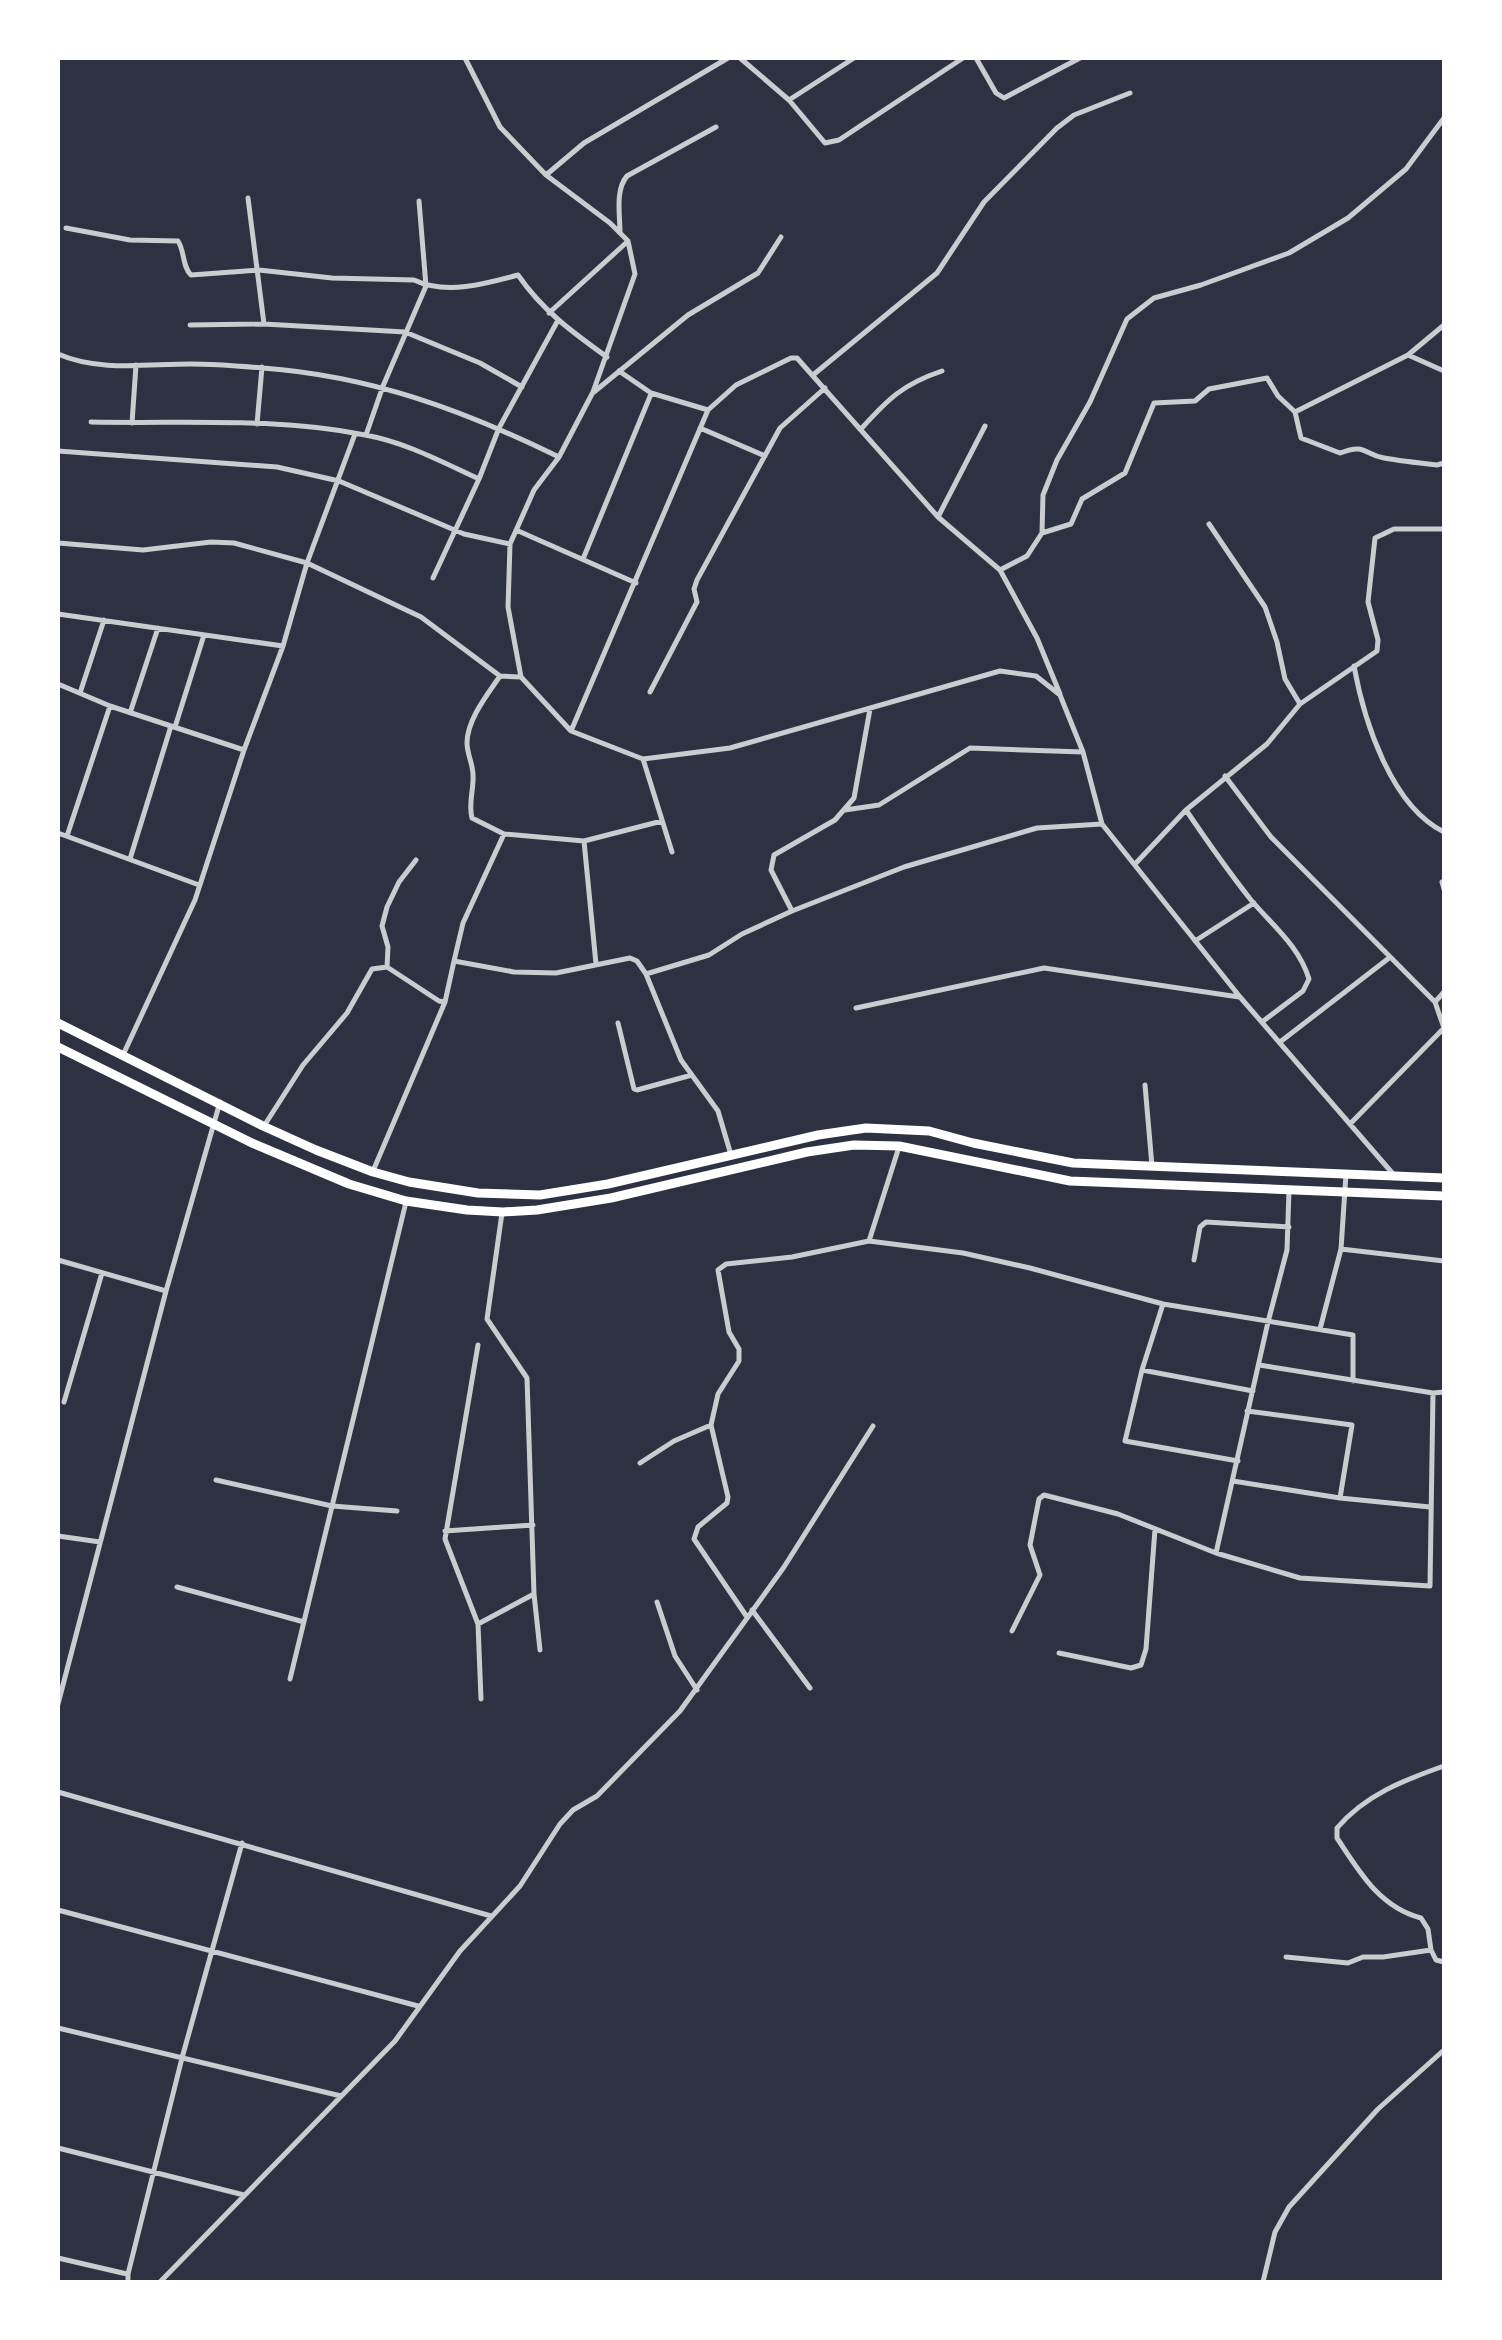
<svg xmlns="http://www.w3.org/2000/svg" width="1502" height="2340" viewBox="0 0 1502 2340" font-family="'Fira Sans Condensed',sans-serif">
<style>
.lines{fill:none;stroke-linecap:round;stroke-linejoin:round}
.minor{stroke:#caccd0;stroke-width:5}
.trunk{stroke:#fff;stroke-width:9}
</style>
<rect width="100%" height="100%" fill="#2d3142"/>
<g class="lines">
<path class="minor" d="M 465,58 L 500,127 L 546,175 L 610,223 L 628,241 L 635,274 L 593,392 L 559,457 L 534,490 L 510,544 L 508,607 L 521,677 L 571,731 L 643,759 L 730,748 L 1000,671 L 1036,676 L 1060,695 L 1083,752 L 1102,824 L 1240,997 L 1394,1175
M 740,58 L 789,100 L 825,143 L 839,140 L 963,58
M 976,58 L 996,93 L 1004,98 L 1080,58
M 789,100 L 854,58
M 546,175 L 584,143 L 728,58
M 248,198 L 264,324
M 66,228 L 130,240 L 178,241 C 185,252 182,266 191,275 L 259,270 L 332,278 L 414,280 C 445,295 486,284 518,275 C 542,310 572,332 607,357
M 620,232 C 620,215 615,190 627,176 L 716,127
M 549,313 L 627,242
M 190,325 L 264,324 L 405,332 L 480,363 L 522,387
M 58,354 C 99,372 147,364 190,364 C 215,364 239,366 263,368 C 371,376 463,410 559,457
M 1408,355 L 1444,325
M 619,371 L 651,393 L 708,410 L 736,385 L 791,358 L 797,358 L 938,517 L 1000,570 L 1037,638 L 1060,694
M 813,375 L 937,273 L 984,202 L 1057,128 L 1074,115 L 1130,93
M 594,392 L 688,315 L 758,273 L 781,237
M 1295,412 L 1301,438 L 1340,453 C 1366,443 1363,454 1384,458 C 1401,461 1419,463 1437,465 L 1444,463
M 91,422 C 182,424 276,417 365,435 C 405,442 442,462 479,479
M 132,423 L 136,365
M 257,424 L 262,367
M 700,428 L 765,456
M 861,429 C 888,399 903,384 942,371
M 366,435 L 383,386 L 426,286 L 419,201
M 58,451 L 277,467 L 339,481 L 464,534 L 510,544
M 938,517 L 985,426
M 1209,524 L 1265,607 L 1277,642 L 1285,679 L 1300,704
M 516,530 L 636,583
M 1042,533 L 1071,524 L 1082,499 L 1125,473 L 1154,403 L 1195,401 L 1209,389 L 1267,378 L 1278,396 L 1295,412 L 1408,355 L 1444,371
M 58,543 L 143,550 L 211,542 L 234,543 L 307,563 L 355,434
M 583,559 L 651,394
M 1000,570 L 1027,556 L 1042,533 L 1043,495 L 1057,460 L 1090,402 L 1127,319 L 1154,298 L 1201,285 L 1289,253 L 1348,218 L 1406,169 L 1444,118
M 433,578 L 479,479 L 499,428 L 557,322
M 58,614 L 283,646
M 1354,666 C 1364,721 1391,806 1444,832
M 500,676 C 487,695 467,720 467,743 C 467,754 473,764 473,775 C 474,790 468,803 472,818 L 504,834 L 584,841 L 662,821
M 58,684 L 110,706 L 244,750
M 650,692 L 697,602 L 694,589 L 697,580 L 780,428 L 825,388
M 80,693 L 104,620
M 870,709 L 854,798 L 835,820 L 774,855 L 771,870 L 792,911 L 904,867 L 1037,828 L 1102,824
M 130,713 L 158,628
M 175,727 L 204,635
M 571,731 L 708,410
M 643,759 L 672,852
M 1225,776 L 1271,837 L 1435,1002 L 1444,1028 L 1350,1124
M 845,810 L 879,805 L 970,748 L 1083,752
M 1186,810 C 1207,841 1228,871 1251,900 C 1273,926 1299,946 1309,979 L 1303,991 L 1262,1022
M 58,833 L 199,885
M 67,836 L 110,706
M 584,841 L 596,964
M 130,859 L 171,726
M 1136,863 L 1186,810 L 1267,744 L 1300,704 L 1377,651 L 1378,640 L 1368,602 L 1375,538 L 1394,529 L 1444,529
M 1444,881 L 1442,882 L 1444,889
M 1195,941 L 1254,903
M 454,961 L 463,923 L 504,834
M 387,967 L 388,947 L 382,926 L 387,907 L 399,882 L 416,860
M 646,974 L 681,1060 L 718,1111 L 731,1155
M 1435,1002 L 1444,992
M 856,1008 L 1044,968 L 1239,997
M 618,1023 L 634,1089 L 637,1090 L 692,1075
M 1280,1042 L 1389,958
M 123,1055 L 195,900 L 244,750 L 283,646 L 307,563 L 421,617 L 500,676 L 521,677
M 1145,1085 L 1152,1166
M 264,1126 L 303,1065 L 347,1013 L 372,969 L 387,967 L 439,1001 L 445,1002
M 373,1171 L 445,1002 L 454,961 L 514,972 L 556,973 L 630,958 L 637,961 L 646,974 L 709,955 L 742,934 L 792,911
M 502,1213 L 487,1319 L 527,1378 L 534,1594 L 540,1650
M 869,1241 L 899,1147
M 1341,1249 L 1444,1261
M 58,1260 L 166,1291
M 1194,1260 L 1200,1227 L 1206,1222 L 1289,1227
M 1163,1304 L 1142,1370 L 1125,1441 L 1238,1461
M 1320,1329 L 1341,1249 L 1346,1174
M 478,1345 L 445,1539 L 478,1624 L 481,1699
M 1259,1365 L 1433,1393 L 1444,1392
M 1142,1370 L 1253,1391
M 64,1402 L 102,1273
M 1247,1411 L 1352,1425 L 1340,1498
M 640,1463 L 674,1441 L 711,1425
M 216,1480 L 332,1506 L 397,1511
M 1233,1481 L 1340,1498 L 1430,1507
M 445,1531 L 533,1525
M 58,1536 L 100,1542
M 1216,1553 L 1268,1322 L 1287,1250 L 1289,1190
M 177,1587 L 304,1622
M 657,1602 L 675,1656 L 697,1690
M 752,1610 L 810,1688
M 747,1617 L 694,1539 L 698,1527 L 727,1503 L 728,1497 L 711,1425 L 718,1394 L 739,1361 L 739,1349 L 729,1332 L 718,1270 L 726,1264 L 792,1257 L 869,1241 L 963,1253 L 1030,1268 L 1163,1304 L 1353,1335 L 1353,1381
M 478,1624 L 534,1594
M 1012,1631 L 1040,1575 L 1030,1545 L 1039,1499 L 1044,1495 L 1118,1514 L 1216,1553 L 1300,1578 L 1430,1586 L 1433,1393
M 1059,1653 L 1131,1668 L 1141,1665 L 1146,1649 L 1155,1529
M 290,1679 L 406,1202
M 58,1704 L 166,1291 L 220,1102
M 58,1792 L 491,1916
M 58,1910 L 418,2006
M 1431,1950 L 1428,1929 L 1421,1918 C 1379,1907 1359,1871 1337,1838 L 1337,1828 C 1365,1795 1404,1780 1444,1766
M 1286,1957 L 1348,1963 L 1363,1957 L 1383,1957 L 1431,1950 L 1436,1960 L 1444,1962
M 58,2028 L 341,2096
M 58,2148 L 244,2195
M 58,2258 L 127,2274
M 128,2282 L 128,2274 L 182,2058 L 242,1843
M 160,2282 L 395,2041 L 460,1951 L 520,1886 L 560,1824 L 573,1810 L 597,1796 L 680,1711 L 784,1567 L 873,1426
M 1263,2282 L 1275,2232 L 1289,2207 L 1378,2109 L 1444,2050"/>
<path class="trunk" d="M 58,1023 L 263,1126 L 316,1150 L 373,1172 L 409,1182 L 478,1193 L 540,1195 L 608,1184 L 818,1135 L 866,1128 L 929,1131 L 973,1143 L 1073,1163 L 1444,1178
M 58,1047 L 252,1143 L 349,1184 L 406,1201 L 467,1210 L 503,1212 L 537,1210 L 611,1198 L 807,1152 L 854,1145 L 899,1146 L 1070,1181 L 1444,1196"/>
</g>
<rect width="1502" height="2340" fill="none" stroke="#ffffff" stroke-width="120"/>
</svg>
